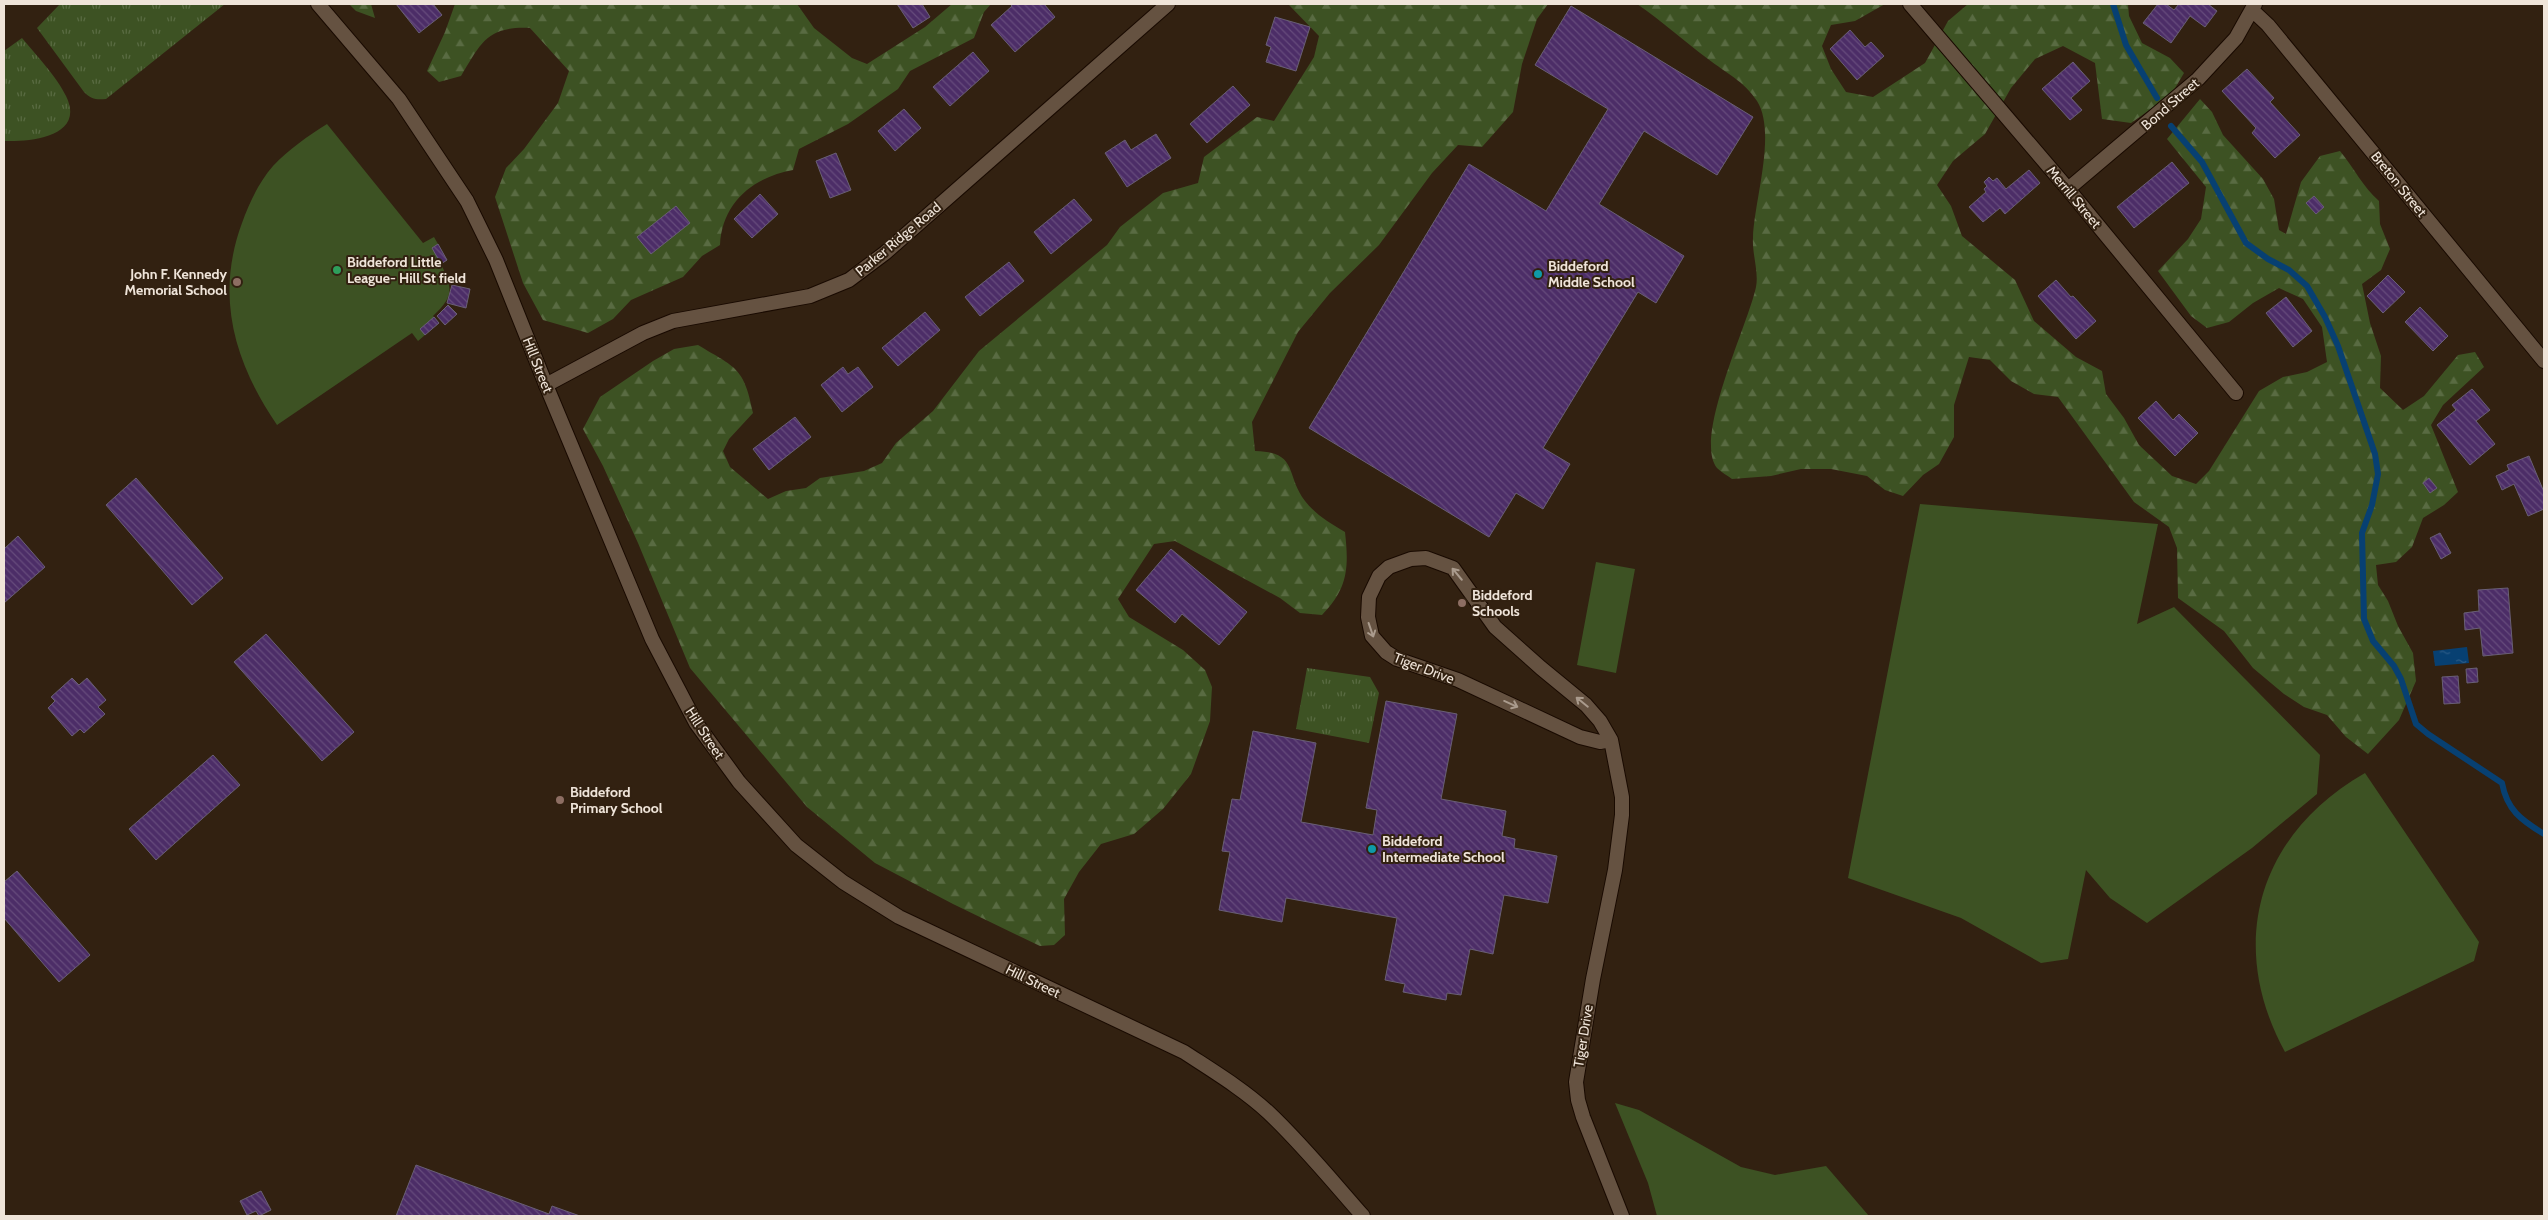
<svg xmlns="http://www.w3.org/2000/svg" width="2548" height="1220" viewBox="0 0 2548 1220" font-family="Cabin,sans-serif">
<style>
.grass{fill:url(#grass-tufts)}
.forest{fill:url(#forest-firs)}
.pitch{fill:#3d5223}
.water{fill:url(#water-ripples)}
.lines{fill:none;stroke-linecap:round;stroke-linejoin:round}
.stream{stroke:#074072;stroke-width:6}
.building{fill:url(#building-back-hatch);stroke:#695f75}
.minor-casing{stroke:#190a00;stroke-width:16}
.tertiary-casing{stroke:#190a00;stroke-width:16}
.minor{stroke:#655241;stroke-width:14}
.tertiary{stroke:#655241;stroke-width:14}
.oneway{stroke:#aa9b8d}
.leisure-dot{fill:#2e9e5b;stroke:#322111;stroke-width:2}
.culture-dot{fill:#0f9aa8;stroke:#322111;stroke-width:2}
.education-dot{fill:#8d6e63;stroke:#322111;stroke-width:2}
.labels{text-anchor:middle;stroke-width:4;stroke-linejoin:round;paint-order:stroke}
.street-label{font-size:14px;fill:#efe4d9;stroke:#322111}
.poi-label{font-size:14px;font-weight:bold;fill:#efe4d9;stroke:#322111;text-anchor:start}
</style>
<defs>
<pattern id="grass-tufts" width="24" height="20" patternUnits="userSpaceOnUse" patternTransform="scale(1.25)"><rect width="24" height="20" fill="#3d5223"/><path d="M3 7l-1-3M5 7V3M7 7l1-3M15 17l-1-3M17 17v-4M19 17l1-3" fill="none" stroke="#596b42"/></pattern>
<pattern id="forest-firs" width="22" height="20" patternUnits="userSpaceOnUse" patternTransform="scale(1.25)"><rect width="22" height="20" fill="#3d5223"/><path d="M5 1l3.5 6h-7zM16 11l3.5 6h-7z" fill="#596b42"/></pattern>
<pattern id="water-ripples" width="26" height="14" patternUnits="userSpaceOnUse" patternTransform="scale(1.25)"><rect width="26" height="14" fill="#074072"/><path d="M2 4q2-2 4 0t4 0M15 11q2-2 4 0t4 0" fill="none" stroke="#2b5b86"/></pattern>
<pattern id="building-back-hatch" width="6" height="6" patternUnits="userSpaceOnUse" patternTransform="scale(1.25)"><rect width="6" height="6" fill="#4c2d67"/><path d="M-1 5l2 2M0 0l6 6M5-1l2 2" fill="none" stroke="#664b7c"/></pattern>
</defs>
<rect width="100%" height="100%" fill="#322111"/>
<path class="grass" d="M 60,4 L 225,4 L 106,99 C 96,100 91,99 84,92 L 37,28 Z
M 22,38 C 36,55 57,77 66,96 C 86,137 30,142 4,141 L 4,51 Z
M 1307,668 L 1370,677 L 1379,693 L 1369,743 L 1296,729 Z"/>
<path class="forest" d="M 349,4 L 371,4 L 375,18 L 356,11 Z
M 455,4 L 797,4 L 814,28 L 852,58 L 867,64 L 925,27 L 952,4 L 991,4 L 984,12 L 974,38 L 910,71 L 898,89 L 848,124 L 799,149 L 793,170 C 753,177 722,203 720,245 L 702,256 L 683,277 L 631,300 L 613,319 L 588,333 L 543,320 L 523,283 L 495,197 L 506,168 L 524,149 L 558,103 L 569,71 L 530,28 C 487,26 481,43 461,76 L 439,82 L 427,71 L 445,32 Z
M 1288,4 L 1548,4 L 1537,19 L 1522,64 L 1513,112 L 1482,147 L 1458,145 L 1432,173 L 1379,245 L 1330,293 L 1298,332 L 1252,422 L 1255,451 C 1299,452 1285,475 1305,501 C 1316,515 1330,523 1345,532 C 1349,568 1348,588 1322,615 L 1300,613 L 1280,598 L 1175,541 L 1154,544 L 1118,599 L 1129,617 L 1183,650 L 1205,670 L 1212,687 L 1210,721 L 1191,774 L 1163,809 L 1134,834 L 1101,844 L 1079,872 L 1064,899 L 1065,935 L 1054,945 L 1040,946 L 953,904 L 875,863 L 807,807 L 690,668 L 638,543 L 603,466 L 583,429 L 600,397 L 653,361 L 674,349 L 698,345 C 736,368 744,367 753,413 L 729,439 L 723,451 L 730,467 L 768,499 L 786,491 L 806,488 L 820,478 L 864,471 L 882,463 L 896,443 L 933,411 L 979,351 L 1107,245 L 1120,227 L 1163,193 L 1198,183 L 1204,157 L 1257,117 L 1274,121 L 1314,57 L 1319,36 Z
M 1637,4 L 1885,4 L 1855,21 L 1831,25 L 1822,46 L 1831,69 L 1846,92 L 1873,97 L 1925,63 L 1948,21 L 1968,4 L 2128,4 L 2129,16 L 2142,43 L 2170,58 L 2184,73 L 2171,95 L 2131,123 L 2102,119 L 2095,63 L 2063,46 L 2035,59 L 2011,88 L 1985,134 L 1953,161 L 1937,185 L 1951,206 L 1962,236 L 2015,280 L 2034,321 L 2076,357 L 2102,371 L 2106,394 L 2124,418 L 2139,445 L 2172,476 L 2196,484 L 2209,471 L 2259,391 L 2283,377 L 2307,372 L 2327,362 L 2322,327 L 2303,299 L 2279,288 L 2253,303 L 2229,322 L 2207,328 L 2191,316 L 2158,271 L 2188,239 L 2201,219 L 2206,187 L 2167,139 L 2200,99 L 2212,112 L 2223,135 L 2263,179 L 2274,199 L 2279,230 L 2286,234 L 2301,182 L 2320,156 L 2340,151 C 2354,168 2363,187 2379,201 L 2380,224 L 2390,249 L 2381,270 L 2362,284 L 2370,323 L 2381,356 L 2380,388 L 2403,410 L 2424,396 L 2458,355 L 2475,352 L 2484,367 L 2443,405 L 2431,425 L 2458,492 L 2444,505 L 2423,518 L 2412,547 L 2396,562 L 2376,565 L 2378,585 L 2388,601 L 2398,626 L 2413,653 L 2416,681 L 2399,720 L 2368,754 L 2346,737 L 2327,715 L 2304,707 L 2284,694 L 2253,668 L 2224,631 L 2178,598 L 2177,548 L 2169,527 L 2134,502 L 2058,397 L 2034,394 L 2011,381 L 1990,360 L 1969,357 L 1954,405 L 1954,437 L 1939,464 L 1923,475 L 1903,496 L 1885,490 L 1867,476 L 1831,469 L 1801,469 L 1771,476 L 1732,479 C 1728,476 1721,472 1717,468 C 1693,438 1748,325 1756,287 C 1759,272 1752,254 1753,238 C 1754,201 1777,133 1757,101 C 1744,81 1726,73 1708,59 C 1684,41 1662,21 1637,4 Z"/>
<path class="pitch" d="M 327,124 L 423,243 L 434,237 L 447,260 L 441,264 C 453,289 454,296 433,316 L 439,323 L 418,341 L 412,333 L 277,425 C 234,362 215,296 242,223 C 249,203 259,182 273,166 C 289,149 308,136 327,124 Z
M 1920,504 L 2158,524 L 2137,624 L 2174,607 L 2320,755 L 2317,794 L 2252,848 L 2147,923 L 2110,898 L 2086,870 L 2068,959 L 2041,963 L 1961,918 L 1848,878 Z
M 1596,562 L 1635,569 L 1616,673 L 1577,665 Z
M 2365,773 L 2479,942 L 2474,961 L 2285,1052 C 2226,944 2258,834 2365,773 Z
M 1615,1103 L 1639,1110 L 1741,1167 L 1775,1175 L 1826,1166 L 1869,1216 L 1657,1216 L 1648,1183 Z"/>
<path class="water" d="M 2467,647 L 2469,663 L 2435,666 L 2433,651 Z"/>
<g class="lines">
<path class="stream" d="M 2113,4 L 2126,45 L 2157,98
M 2171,126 L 2202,162 L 2246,243 L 2268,259 L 2289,270 L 2307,286 L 2325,317 L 2338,346 L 2375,454 L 2378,474 L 2372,505 L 2362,533 L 2364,619 L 2373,641 L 2394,666 L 2401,679 L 2416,724 L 2428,734 L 2502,783 C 2507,810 2521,820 2544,834"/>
</g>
<path class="building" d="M 396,4 L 433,4 L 442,15 L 419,33 Z
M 897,4 L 922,4 L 930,17 L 913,28 Z
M 1010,4 L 1044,4 L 1055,17 L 1015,52 L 991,25 L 1012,6 Z
M 2158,4 L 2166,4 L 2174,10 L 2179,4 L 2208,4 L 2217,11 L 2205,27 L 2190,16 L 2171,43 L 2143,23 Z
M 1571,6 L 1753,117 L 1717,175 L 1644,131 L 1599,204 L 1684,256 L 1656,303 L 1638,292 L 1543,448 L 1570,464 L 1543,509 L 1516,493 L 1489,537 L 1309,428 L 1469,164 L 1546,211 L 1608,109 L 1535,65 Z
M 1275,17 L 1310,27 L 1296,71 L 1266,62 L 1271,47 L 1266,45 Z
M 1850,30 L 1865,47 L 1871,42 L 1884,56 L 1857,80 L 1830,49 Z
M 973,52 L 989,71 L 950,106 L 933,87 Z
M 2073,62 L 2090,81 L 2071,98 L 2082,110 L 2070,120 L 2042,89 Z
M 2247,69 L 2274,98 L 2270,102 L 2300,135 L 2275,158 L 2252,133 L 2256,128 L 2222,91 Z
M 1233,86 L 1250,105 L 1207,143 L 1190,124 Z
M 904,109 L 921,128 L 895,151 L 878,131 Z
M 1156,134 L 1171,158 L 1127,187 L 1105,153 L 1125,140 L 1131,150 Z
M 836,153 L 851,190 L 830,198 L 816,161 Z
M 2172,162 L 2189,183 L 2134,228 L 2117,207 Z
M 2029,170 L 2040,183 L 2005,214 L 2000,208 L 1983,222 L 1969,207 L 1986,192 L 1984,189 L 1987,186 L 1984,182 L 1989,177 L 1993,181 L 1997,178 L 2006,189 Z
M 760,194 L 778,214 L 752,238 L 734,219 Z
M 2314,196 L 2324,207 L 2316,214 L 2306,203 Z
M 1074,199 L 1092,220 L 1051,254 L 1034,232 Z
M 676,206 L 690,223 L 651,254 L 637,237 Z
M 438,244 L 447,260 L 441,264 L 432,248 Z
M 1009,262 L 1024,281 L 980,316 L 965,297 Z
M 2388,275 L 2405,292 L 2383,313 L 2367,296 Z
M 2056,280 L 2071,297 L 2073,296 L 2096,321 L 2076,339 L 2038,296 Z
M 452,285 L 470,289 L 466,308 L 447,303 Z
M 2286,297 L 2312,331 L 2293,347 L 2266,313 Z
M 448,305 L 457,314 L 445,325 L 437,316 Z
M 2420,307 L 2448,336 L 2433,351 L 2405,322 Z
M 925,312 L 940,330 L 898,366 L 882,348 Z
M 434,317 L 439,323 L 425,335 L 420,329 Z
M 843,367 L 848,374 L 858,367 L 873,387 L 842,412 L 821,385 Z
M 2472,389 L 2490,410 L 2476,421 L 2495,444 L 2470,465 L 2437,425 L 2456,410 L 2452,405 Z
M 2156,401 L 2173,420 L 2179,414 L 2198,433 L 2175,456 L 2138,418 Z
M 795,417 L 811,437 L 769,470 L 753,449 Z
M 2529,456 L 2544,492 L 2544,509 L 2528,516 L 2514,484 L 2502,490 L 2496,476 L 2509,470 L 2507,465 Z
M 136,478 L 223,578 L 192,605 L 106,505 Z
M 2429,478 L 2437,488 L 2430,493 L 2423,483 Z
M 2440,533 L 2451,553 L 2441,559 L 2430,538 Z
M 18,536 L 45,567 L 4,603 L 4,549 Z
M 1171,549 L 1247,612 L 1219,645 L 1182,614 L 1175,623 L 1136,590 Z
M 2508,588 L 2513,653 L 2483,656 L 2480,628 L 2465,630 L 2464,613 L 2479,611 L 2478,590 Z
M 266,634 L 354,732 L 322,761 L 234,662 Z
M 2477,668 L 2478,682 L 2467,683 L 2466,669 Z
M 2458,676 L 2460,703 L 2444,704 L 2442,677 Z
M 72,678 L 79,685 L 87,678 L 106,700 L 98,707 L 105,714 L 84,733 L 80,729 L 72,736 L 48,708 L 55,701 L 51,697 Z
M 1386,701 L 1457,714 L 1441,799 L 1506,811 L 1502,836 L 1515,839 L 1514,848 L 1557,856 L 1548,903 L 1504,895 L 1493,954 L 1470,949 L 1461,995 L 1447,993 L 1446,1000 L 1403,992 L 1405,984 L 1385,980 L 1397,918 L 1286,898 L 1282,922 L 1219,910 L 1230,852 L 1222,851 L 1232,799 L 1240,800 L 1253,731 L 1316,743 L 1301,822 L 1373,835 L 1377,810 L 1366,808 Z
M 213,755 L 240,785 L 156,860 L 129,829 Z
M 17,871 L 90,955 L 59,982 L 4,918 L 4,882 Z
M 416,1165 L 549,1214 L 552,1206 L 580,1216 L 396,1216 Z
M 261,1191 L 271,1210 L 259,1216 L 256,1211 L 247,1215 L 240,1201 Z"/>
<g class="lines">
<defs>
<path id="minor" d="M 1910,4 L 2068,189 L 2236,393
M 2252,10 L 2268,25 L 2544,361
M 2068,189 L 2198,79 L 2236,38 L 2255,4
M 546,385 L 643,333 L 673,321 L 810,296 L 849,280 L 885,253 L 1168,4
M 1611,740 L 1600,742 L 1580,737 L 1458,680 L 1397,659 L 1386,652 L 1372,636 L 1368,617 L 1369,597 L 1379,576 L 1389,567 L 1411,559 L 1426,558 L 1453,568 L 1495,627 L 1541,668 L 1586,705 L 1600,721 L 1611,740 L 1622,797 L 1622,815 L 1615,870 L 1593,979 L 1576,1082 L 1578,1100 L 1583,1117 L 1622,1216"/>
<path id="tertiary" d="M 318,4 L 399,99 L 467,201 L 496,260 L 546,385 L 652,639 L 696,723 L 739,782 L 796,845 L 843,882 L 899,917 L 1184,1052 C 1213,1071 1243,1089 1268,1112 C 1302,1144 1332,1181 1363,1216"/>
</defs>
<use href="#minor" class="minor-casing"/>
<use href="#tertiary" class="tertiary-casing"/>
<use href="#minor" class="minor"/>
<use href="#tertiary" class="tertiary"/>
</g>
<defs><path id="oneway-shaft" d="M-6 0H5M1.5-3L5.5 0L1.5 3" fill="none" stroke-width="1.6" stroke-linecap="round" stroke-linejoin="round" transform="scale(1.25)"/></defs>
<g class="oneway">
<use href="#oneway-shaft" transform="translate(1457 574) rotate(-130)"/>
<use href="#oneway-shaft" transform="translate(1371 630) rotate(71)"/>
<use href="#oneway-shaft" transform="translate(1582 702) rotate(-141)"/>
<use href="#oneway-shaft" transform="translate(1511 704) rotate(24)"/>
</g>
<circle class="leisure-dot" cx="337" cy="270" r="5"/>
<g class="culture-dot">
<circle cx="1538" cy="274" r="5"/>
<circle cx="1372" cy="849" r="5"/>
</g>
<g class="education-dot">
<circle cx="237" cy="282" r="5"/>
<circle cx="1462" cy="603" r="5"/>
<circle cx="560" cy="800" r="5"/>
</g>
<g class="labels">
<g class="street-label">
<text transform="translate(2170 104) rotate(-41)" y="5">Bond Street</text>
<text transform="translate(2399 184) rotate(51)" y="5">Breton Street</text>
<text transform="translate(2074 197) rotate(50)" y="5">Merrill Street</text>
<text transform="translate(898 239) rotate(-40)" y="5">Parker Ridge Road</text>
<text transform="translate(538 365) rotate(68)" y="5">Hill Street</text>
<text transform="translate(1424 668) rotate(21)" y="5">Tiger Drive</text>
<text transform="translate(705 733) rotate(57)" y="5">Hill Street</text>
<text transform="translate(1033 981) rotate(26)" y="5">Hill Street</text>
<text transform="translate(1583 1036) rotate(-81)" y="5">Tiger Drive</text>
</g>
<g class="poi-label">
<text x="347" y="267">Biddeford Little<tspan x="347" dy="16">League- Hill St field</tspan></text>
<text x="1548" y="271">Biddeford<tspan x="1548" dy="16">Middle School</tspan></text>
<text x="227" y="279" text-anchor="end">John F. Kennedy<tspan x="227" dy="16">Memorial School</tspan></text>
<text x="1472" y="600">Biddeford<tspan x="1472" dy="16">Schools</tspan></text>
<text x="570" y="797">Biddeford<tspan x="570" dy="16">Primary School</tspan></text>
<text x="1382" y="846">Biddeford<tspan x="1382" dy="16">Intermediate School</tspan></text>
</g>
</g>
<rect width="2548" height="1220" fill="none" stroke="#efe4d9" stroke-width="10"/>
</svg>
